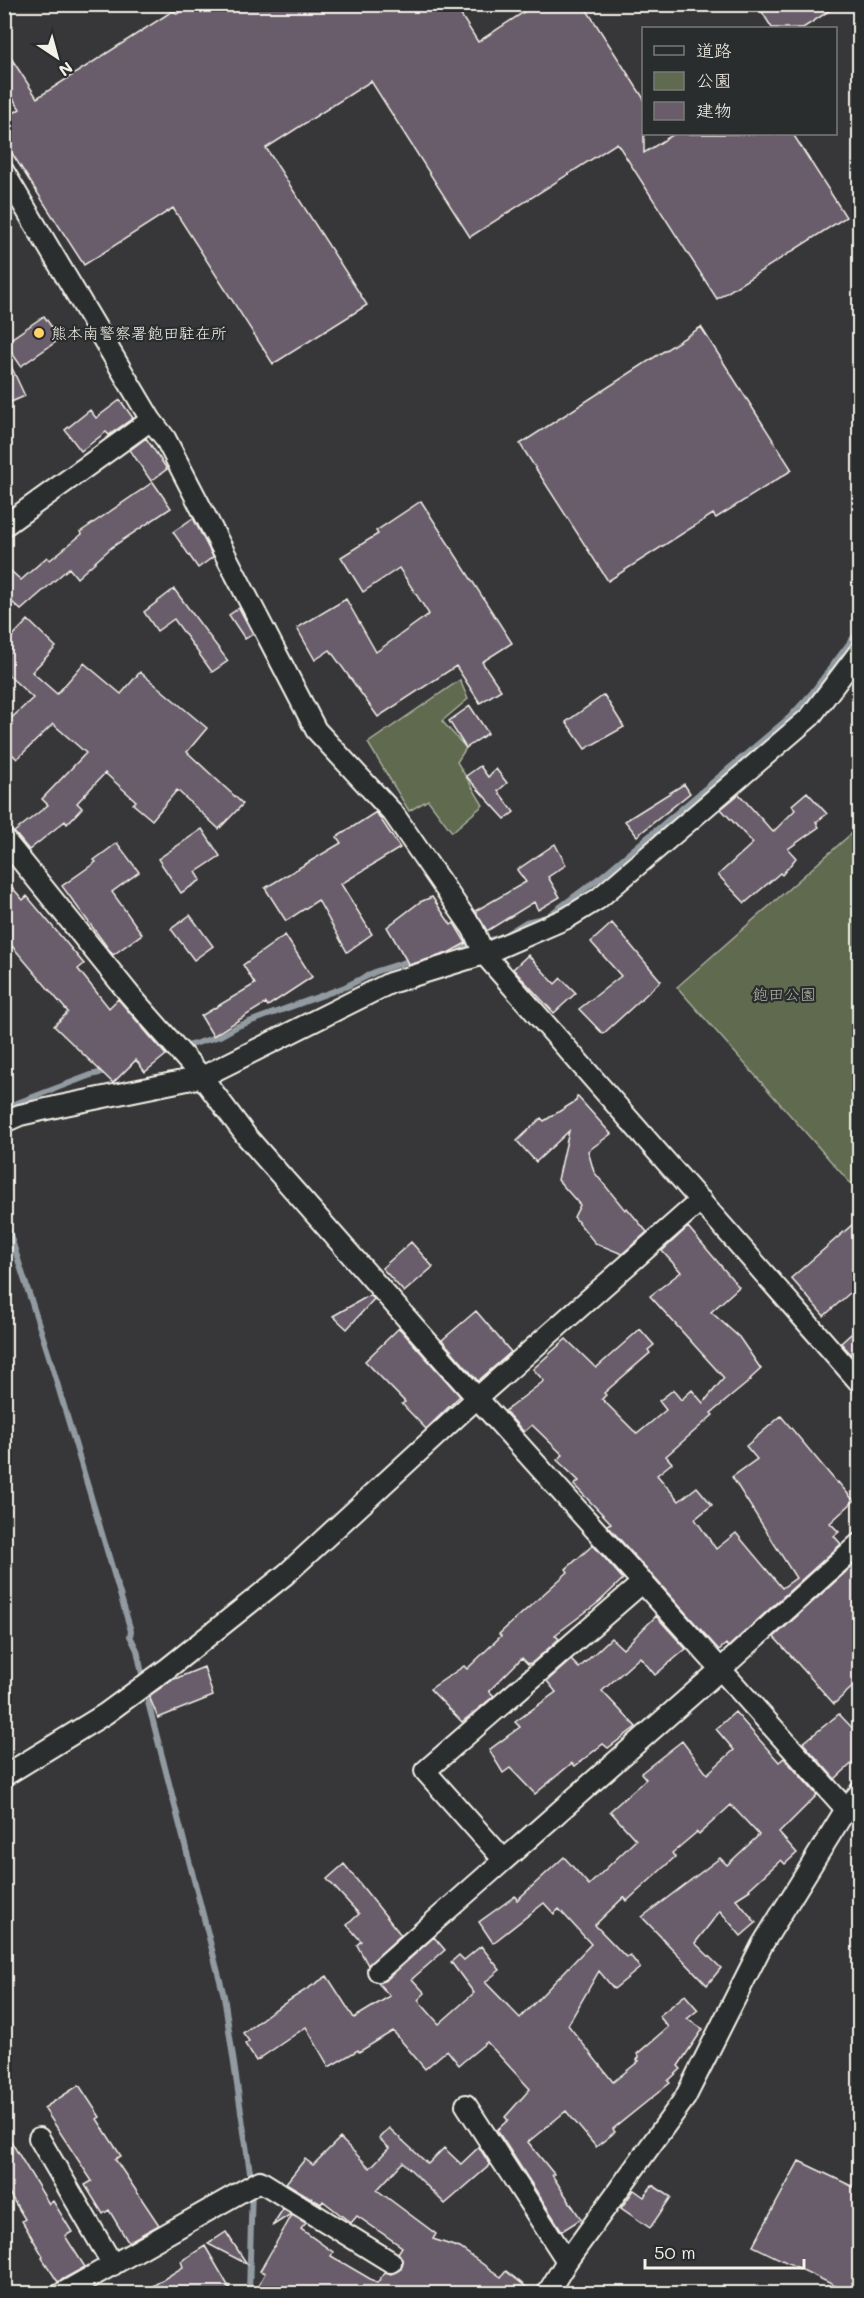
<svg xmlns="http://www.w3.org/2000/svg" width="864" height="2298" viewBox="0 0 864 2298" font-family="Mali,'Klee One',sans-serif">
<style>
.green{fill:#5f6a50;stroke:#aaae9c;stroke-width:1.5}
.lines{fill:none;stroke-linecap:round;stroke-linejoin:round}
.stream{stroke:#929ba1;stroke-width:6}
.building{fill:#695d6c;stroke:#f4f1e8;stroke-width:1.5}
.minor-casing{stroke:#f4f1e8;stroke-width:24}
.minor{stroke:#2a2d2e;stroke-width:20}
.poi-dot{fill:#ffd166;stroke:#2a2d2e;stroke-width:2}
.labels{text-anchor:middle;stroke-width:4.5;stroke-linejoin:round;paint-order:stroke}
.poi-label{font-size:16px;fill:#f4f1e8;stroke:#2a2d2e;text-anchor:start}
.park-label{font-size:16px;fill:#b1b4a4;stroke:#2a2d2e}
</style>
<rect width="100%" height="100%" fill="#37373a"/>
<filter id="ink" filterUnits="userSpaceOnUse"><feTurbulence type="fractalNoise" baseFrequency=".0167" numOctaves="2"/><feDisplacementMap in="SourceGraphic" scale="12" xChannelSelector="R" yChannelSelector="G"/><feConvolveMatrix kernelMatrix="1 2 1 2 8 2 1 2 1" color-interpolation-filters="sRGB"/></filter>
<g filter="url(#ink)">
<path class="green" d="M 460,680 L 468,699 L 442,721 L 466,748 L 457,762 L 483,805 L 452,832 L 428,800 L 409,811 L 368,743 Z
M 859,827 L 859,1193 L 677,987 Z"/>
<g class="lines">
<path class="stream" d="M 456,946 L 476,944 L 502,937 L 526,922 L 547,917 L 602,876 L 790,717 L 812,693 L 860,629
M 158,1055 L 220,1036 L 238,1026 L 345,987 L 377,971 L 415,959
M 4,1108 L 91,1075 L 108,1071
M 4,1216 L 49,1356 L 131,1631 L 130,1636 L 137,1650 L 148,1702 L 224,1996 L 252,2186 L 249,2294"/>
</g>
<path class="building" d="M 191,4 L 454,4 L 478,42 L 536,4 L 583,4 L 644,99 L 644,153 L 674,134 L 793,134 L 846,217 L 717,299 L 617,143 L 470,237 L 371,81 L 266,148 L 367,305 L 273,364 L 173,208 L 84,265 L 4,141 L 4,119 L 20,109 L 4,85 L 4,47 L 37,98 L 174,10 L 177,14 Z
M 757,4 L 840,4 L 803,28 L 772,28 Z
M 44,316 L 60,339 L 21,366 L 5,343 Z
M 701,327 L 792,470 L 716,518 L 713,514 L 608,581 L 520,444 Z
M 4,351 L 25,396 L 4,405 Z
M 120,400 L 133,418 L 109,435 L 106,432 L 81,451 L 65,430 L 90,410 L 96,418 Z
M 146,438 L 167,469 L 151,481 L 130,450 Z
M 153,482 L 171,508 L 112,547 L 77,578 L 69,568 L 21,610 L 4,595 L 4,565 L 21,580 L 47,557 L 50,560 L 82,534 L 80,532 Z
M 421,501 L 512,643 L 482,662 L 501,690 L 480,703 L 456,666 L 378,717 L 330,650 L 315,660 L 297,628 L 346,599 L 376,652 L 429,614 L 399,568 L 363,592 L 341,557 L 378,534 L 376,531 Z
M 193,518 L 213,557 L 198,568 L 173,532 Z
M 174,589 L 228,661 L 212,672 L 174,619 L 157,631 L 144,612 Z
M 239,608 L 253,634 L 245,639 L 229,615 Z
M 28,620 L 56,647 L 32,672 L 57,694 L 84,663 L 121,694 L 140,672 L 207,728 L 187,752 L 243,804 L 219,829 L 177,790 L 152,820 L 133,804 L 136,801 L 105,773 L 77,803 L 82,808 L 67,824 L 65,821 L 29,850 L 14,832 L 48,805 L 42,799 L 86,753 L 53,724 L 17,759 L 4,746 L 4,725 L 33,698 L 4,671 L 4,645 Z
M 604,695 L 624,727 L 585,749 L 566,722 Z
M 470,706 L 488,733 L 466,748 L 449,721 Z
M 480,766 L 488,777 L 496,769 L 507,783 L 498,791 L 514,812 L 505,819 L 466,776 Z
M 684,784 L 690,793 L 637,836 L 625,821 Z
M 807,792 L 827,814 L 816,822 L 819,827 L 788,849 L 796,858 L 782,875 L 780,873 L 745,903 L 718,875 L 753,843 L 721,809 L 739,794 L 773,832 L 795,810 L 792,805 Z
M 376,812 L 400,848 L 341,884 L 372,934 L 347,952 L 318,900 L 286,921 L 265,888 L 341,843 L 337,837 Z
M 202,829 L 220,856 L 196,872 L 201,880 L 181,893 L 158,859 Z
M 117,843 L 139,872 L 112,892 L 142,934 L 113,955 L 62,886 L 96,862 L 94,860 Z
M 555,844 L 566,865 L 548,877 L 560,897 L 538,910 L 534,902 L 487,931 L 475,911 L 526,882 L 517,870 Z
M 4,878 L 23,900 L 27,896 L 84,964 L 78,969 L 109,1008 L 118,999 L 166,1055 L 145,1072 L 136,1060 L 113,1083 L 54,1026 L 68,1012 L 12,946 L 4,953 Z
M 432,897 L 451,925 L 454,923 L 466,943 L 448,953 L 409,965 L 387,927 L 420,902 Z
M 190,915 L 213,946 L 194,960 L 171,929 Z
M 612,923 L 661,981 L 603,1034 L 579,1009 L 621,976 L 591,942 Z
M 285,935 L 312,977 L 268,1006 L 266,1003 L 213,1036 L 201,1016 L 255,984 L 243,965 Z
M 528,955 L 555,984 L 561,978 L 576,993 L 554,1013 L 513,969 Z
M 577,1096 L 611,1134 L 588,1151 L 594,1172 L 625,1210 L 627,1208 L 647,1232 L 622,1254 L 595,1243 L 574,1217 L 580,1205 L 558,1180 L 569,1131 L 536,1162 L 517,1141 L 541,1118 L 544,1121 L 576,1101 Z
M 860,1218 L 860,1284 L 824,1316 L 791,1278 Z
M 688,1227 L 739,1287 L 711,1312 L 739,1337 L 761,1369 L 750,1379 L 751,1380 L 711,1413 L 713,1415 L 666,1456 L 672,1463 L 657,1475 L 679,1501 L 697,1487 L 712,1505 L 695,1519 L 716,1549 L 736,1533 L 782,1588 L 796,1578 L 732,1477 L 757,1459 L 746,1446 L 781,1416 L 837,1483 L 838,1482 L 854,1501 L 830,1523 L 839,1532 L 834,1536 L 841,1544 L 728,1647 L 726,1644 L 719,1650 L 607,1525 L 611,1523 L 574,1485 L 579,1481 L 557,1460 L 563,1455 L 532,1425 L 524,1432 L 505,1411 L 544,1381 L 533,1369 L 566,1339 L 596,1368 L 640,1329 L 654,1345 L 648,1350 L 650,1353 L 604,1393 L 606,1395 L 602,1399 L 637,1434 L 666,1410 L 659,1401 L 673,1390 L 681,1400 L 692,1390 L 703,1403 L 724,1378 L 650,1296 L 681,1272 L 662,1251 Z
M 411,1242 L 433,1267 L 404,1292 L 382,1268 Z
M 370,1295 L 374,1299 L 347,1329 L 333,1316 Z
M 476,1311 L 511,1352 L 478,1381 L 442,1340 Z
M 860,1326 L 860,1364 L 841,1343 Z
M 399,1328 L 460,1396 L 426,1429 L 402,1404 L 405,1402 L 365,1361 Z
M 593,1545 L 623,1579 L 599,1602 L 555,1635 L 559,1639 L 533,1662 L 528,1664 L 522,1658 L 489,1691 L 494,1696 L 462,1722 L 430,1689 L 464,1666 L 467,1669 L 501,1636 L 499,1634 L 568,1572 L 566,1569 Z
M 858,1561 L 860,1563 L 860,1680 L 834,1704 L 774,1637 Z
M 656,1616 L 686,1649 L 655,1675 L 640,1657 L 602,1691 L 636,1727 L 608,1748 L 603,1744 L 575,1766 L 572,1763 L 535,1794 L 510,1768 L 503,1773 L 489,1750 L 520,1727 L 515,1722 L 556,1692 L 547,1681 L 571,1660 L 579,1668 L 611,1638 L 623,1649 Z
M 204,1667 L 213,1696 L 158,1718 L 149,1696 L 172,1680 Z
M 735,1712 L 779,1762 L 784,1758 L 817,1795 L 779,1833 L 797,1853 L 785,1864 L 781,1860 L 749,1889 L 750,1890 L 736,1899 L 756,1923 L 741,1936 L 720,1911 L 695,1943 L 721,1968 L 707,1985 L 642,1917 L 720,1858 L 727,1865 L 759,1835 L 731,1805 L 699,1834 L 697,1832 L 672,1853 L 675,1857 L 627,1901 L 624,1897 L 595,1925 L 626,1957 L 630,1955 L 640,1968 L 614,1989 L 599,1971 L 568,2025 L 613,2082 L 639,2061 L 637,2060 L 639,2057 L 637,2054 L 668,2027 L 659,2016 L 685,1995 L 698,2010 L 687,2019 L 703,2029 L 678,2066 L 681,2069 L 668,2081 L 670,2083 L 613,2129 L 615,2132 L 596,2147 L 566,2111 L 528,2142 L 554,2174 L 552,2175 L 581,2219 L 562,2231 L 497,2130 L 508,2120 L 505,2117 L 530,2089 L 487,2042 L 459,2065 L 447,2050 L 425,2069 L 393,2031 L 359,2052 L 358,2050 L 329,2067 L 306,2027 L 256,2061 L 245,2044 L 249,2041 L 243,2033 L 271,2012 L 327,1976 L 354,2018 L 390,1996 L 378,1983 L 386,1980 L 434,1937 L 445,1950 L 412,1979 L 425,1993 L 418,2000 L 439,2024 L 474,1993 L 451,1962 L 459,1955 L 464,1960 L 481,1946 L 500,1970 L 485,1982 L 520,2018 L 591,1944 L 559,1909 L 554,1914 L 544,1903 L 493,1943 L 479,1922 L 515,1896 L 517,1900 L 564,1857 L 589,1885 L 636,1840 L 610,1811 L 646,1779 L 641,1773 L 682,1741 L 707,1774 L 734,1750 L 716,1729 Z
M 839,1714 L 860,1736 L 860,1756 L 835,1779 L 803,1743 Z
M 344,1864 L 401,1935 L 368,1965 L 357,1945 L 361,1941 L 347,1925 L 359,1914 L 327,1879 Z
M 79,2085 L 100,2117 L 97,2119 L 121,2156 L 115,2159 L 159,2225 L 128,2242 L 109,2210 L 103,2214 L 85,2185 L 92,2181 L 44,2108 Z
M 389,2128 L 428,2164 L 444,2148 L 461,2164 L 479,2147 L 490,2165 L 445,2204 L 403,2162 L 377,2190 L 436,2234 L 433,2239 L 460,2248 L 501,2277 L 506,2271 L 535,2294 L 267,2294 L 257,2288 L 265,2273 L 260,2271 L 292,2215 L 306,2223 L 301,2229 L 333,2252 L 331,2256 L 377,2283 L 385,2272 L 391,2274 L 401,2269 L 403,2262 L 398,2253 L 402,2247 L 357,2216 L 351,2223 L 323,2201 L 321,2204 L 286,2183 L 305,2159 L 313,2165 L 340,2138 L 370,2168 L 389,2148 L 379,2138 Z
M 4,2130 L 49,2204 L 53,2201 L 72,2232 L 65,2236 L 85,2267 L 58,2282 L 42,2258 L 43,2256 L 22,2221 L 25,2219 L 4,2185 Z
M 799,2161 L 860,2190 L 860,2294 L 852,2294 L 753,2246 Z
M 652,2185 L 671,2197 L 650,2228 L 621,2208 L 634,2190 L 644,2197 Z
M 283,2209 L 291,2214 L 272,2226 Z
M 226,2232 L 247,2264 L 208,2244 Z
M 205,2246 L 233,2294 L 140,2294 L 183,2267 L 181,2261 Z"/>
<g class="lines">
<defs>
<path id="minor" d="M 4,172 L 151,420 L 165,438 L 316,730 L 393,813 L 473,929 L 484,954 L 860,1383
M 4,526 L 151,420
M 4,839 L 130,995 L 202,1077 L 247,1137 L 477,1398 L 846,1809
M 4,1122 L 20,1115 L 60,1106 L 202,1077 L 390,983 L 484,954 L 567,918 L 598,899 L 810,717 L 860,651
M 4,1776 L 105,1714 L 168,1668 L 286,1574 L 477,1398 L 701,1200
M 504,1860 L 425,1771 L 643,1582
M 378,1971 L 721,1669 L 860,1543
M 466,2105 L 567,2261
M 39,2138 L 113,2265
M 61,2294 L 260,2181 L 391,2262
M 547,2294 L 567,2261 L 685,2098 L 762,1945 L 846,1809 L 860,1792"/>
</defs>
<use href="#minor" class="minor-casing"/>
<use href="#minor" class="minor"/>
</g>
</g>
<circle class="poi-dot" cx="39" cy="333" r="6"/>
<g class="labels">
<g class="poi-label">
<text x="51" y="339">熊本南警察署飽田駐在所</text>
</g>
<g class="park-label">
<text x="784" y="1000">飽田公園</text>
</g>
</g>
<rect width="864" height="2298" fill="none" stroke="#2a2d2e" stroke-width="24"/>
<rect x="12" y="12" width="840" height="2274" fill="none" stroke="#f4f1e8" stroke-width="2" filter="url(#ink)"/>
<rect x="642" y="27" width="195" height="108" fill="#2a2d2e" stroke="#7b7b78" stroke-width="1.5"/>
<rect x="654" y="46" width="30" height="9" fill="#2a2d2e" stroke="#7b7b78" stroke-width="1.5"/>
<text x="696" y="57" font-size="18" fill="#f4f1e8">道路</text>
<rect x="654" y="72" width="30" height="18" fill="#5f6a50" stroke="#7b7b78" stroke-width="1.5"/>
<text x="696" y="87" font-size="18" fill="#f4f1e8">公園</text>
<rect x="654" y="102" width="30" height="18" fill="#695d6c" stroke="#7b7b78" stroke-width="1.5"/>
<text x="696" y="117" font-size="18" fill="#f4f1e8">建物</text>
<g transform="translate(57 57) rotate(144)" stroke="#2a2d2e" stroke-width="4.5" paint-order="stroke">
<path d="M0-4.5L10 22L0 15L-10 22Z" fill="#f4f1e8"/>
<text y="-9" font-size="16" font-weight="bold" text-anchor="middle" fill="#f4f1e8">N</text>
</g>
<path d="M645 2259v9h159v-9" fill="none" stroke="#f4f1e8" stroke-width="3"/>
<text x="654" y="2259" font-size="18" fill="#f4f1e8" stroke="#2a2d2e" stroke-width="4.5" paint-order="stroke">50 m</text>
</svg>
